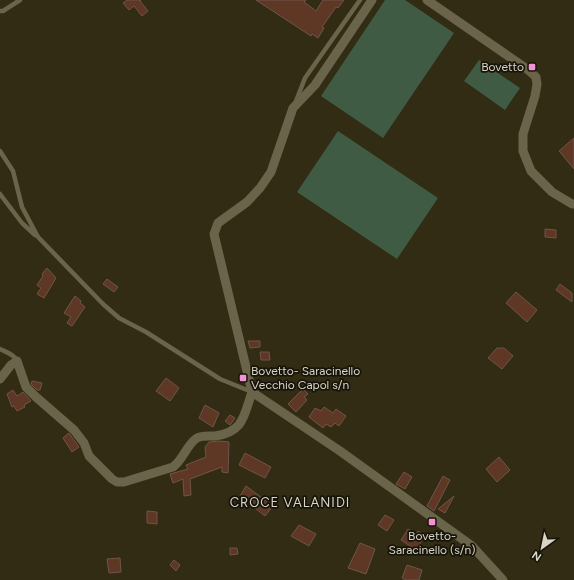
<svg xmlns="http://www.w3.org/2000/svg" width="574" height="580" viewBox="0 0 574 580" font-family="Figtree,sans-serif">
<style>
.green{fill:#405b43}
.building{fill:#5e3725;stroke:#6f554a}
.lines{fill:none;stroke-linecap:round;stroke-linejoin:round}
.service{stroke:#6a644a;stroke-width:4.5}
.minor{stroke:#6a644a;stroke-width:9}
.poi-dot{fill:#f491d4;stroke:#17140a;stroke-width:1.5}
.labels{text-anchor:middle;stroke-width:3.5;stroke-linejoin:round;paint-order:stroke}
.poi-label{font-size:12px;fill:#d8d5c6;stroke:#17140a;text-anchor:end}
.neighbourhood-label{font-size:13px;letter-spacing:1px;fill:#d8d5c6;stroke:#17140a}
</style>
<rect width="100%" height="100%" fill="#312c13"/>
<path class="green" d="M 385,0 L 405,0 L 454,33 L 383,138 L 321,96 Z
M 479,60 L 520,88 L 505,110 L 464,81 Z
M 338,131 L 438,198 L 397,259 L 297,192 Z"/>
<path class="building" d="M 127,0 L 141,0 L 140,1 L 148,11 L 142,16 L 134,6 L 129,10 L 123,3 Z
M 256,0 L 306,0 L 304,2 L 316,11 L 323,0 L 344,0 L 338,8 L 336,7 L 322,27 L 324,28 L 318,38 L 312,34 L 311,36 Z
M 574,138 L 574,169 L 559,151 Z
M 545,229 L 556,230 L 556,238 L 545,237 Z
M 47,268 L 56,278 L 44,298 L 37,294 L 41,288 L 37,285 L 43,276 L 42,274 Z
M 107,279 L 118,287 L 114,292 L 103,284 Z
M 560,284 L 572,293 L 572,302 L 556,290 Z
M 516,292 L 537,310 L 527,322 L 506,303 Z
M 75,296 L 81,301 L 80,303 L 85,307 L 72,326 L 67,323 L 71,317 L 64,313 Z
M 248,341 L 260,341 L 260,347 L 250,348 Z
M 497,348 L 504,348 L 513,356 L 502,369 L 488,358 Z
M 260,352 L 269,352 L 270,360 L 261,360 Z
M 166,378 L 179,388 L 170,401 L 156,391 Z
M 32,381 L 42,383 L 40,390 L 37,390 L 31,384 Z
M 303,389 L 308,394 L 304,397 L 307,400 L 296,412 L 288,404 Z
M 13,390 L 17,396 L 23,392 L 31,401 L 24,405 L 25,407 L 17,411 L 14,406 L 12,407 L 7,394 Z
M 205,405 L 219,413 L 213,427 L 199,418 Z
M 324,407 L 333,413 L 336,409 L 346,416 L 339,426 L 335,423 L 331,427 L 326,424 L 323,428 L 309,417 L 315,408 L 321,411 Z
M 230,415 L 235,418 L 230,425 L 225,421 Z
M 69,433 L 79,447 L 72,452 L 63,438 Z
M 219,441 L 229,442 L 228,473 L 222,472 L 222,467 L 190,479 L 191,495 L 184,496 L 183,479 L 173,483 L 170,474 L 188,469 L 186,465 L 206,457 L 205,447 L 209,442 Z
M 245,453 L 271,467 L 265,478 L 239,465 Z
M 499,457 L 510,470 L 497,482 L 486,469 Z
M 404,472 L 412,477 L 405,489 L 396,484 Z
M 443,476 L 450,480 L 434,511 L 427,506 Z
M 246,486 L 273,506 L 265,516 L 240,496 Z
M 454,496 L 445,513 L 438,509 Z
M 147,511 L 157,512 L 157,524 L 147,523 Z
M 385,515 L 394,520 L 387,531 L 378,525 Z
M 299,525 L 316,534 L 309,546 L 291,536 Z
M 408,529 L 416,534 L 418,531 L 425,536 L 416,550 L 401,540 Z
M 360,543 L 375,549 L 366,574 L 348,568 Z
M 230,548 L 237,548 L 238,554 L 230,555 Z
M 120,558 L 121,572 L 109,573 L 107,559 Z
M 174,560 L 180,565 L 176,571 L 170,565 Z
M 407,565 L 422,570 L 419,580 L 406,580 L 402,578 Z"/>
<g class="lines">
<path class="service" d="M 0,11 L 3,11 L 20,0
M 296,101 L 305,78 L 360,0
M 0,151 L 13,171 L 22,207 L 38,237 L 103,304 L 119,318 L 146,332 L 220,379 L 252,392
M 0,194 L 22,223 L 35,235
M 0,349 C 6,352 15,355 17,361"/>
<path class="minor" d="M 372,0 L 315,85 L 293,108 L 271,172 L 260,188 L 247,202 L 218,223 L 214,234 L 252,392 L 340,451 L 472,546 L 503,580
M 427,0 L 527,69 L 536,77 L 537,84 L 535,96 L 523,134 L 523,151 L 531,171 L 552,192 L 572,204 L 574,204
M 0,379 L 11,365 L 17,361 L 26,387 L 36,397 L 74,430 L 84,443 L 89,456 L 112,479 L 117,482 L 124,482 L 173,467 C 183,460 187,444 197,438 C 202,435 210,436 215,436 C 244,432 244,415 252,392"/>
</g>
<g class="poi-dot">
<rect x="528" y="63" width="8" height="8" rx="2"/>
<rect x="239" y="374" width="8" height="8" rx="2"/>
<rect x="428" y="518" width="8" height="8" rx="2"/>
</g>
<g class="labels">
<g class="poi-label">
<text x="524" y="71">Bovetto</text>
<text x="251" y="375" text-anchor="start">Bovetto- Saracinello<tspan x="251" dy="14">Vecchio Capol s/n</tspan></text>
<text x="432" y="540" text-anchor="middle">Bovetto-<tspan x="432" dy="14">Saracinello (s/n)</tspan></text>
</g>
<g class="neighbourhood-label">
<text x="290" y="507">CROCE VALANIDI</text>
</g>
</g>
<g transform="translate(542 548) rotate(213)" stroke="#17140a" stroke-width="3" paint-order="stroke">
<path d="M0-3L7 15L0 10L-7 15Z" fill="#d8d5c6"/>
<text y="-6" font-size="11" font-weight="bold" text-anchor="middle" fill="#d8d5c6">N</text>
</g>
</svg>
